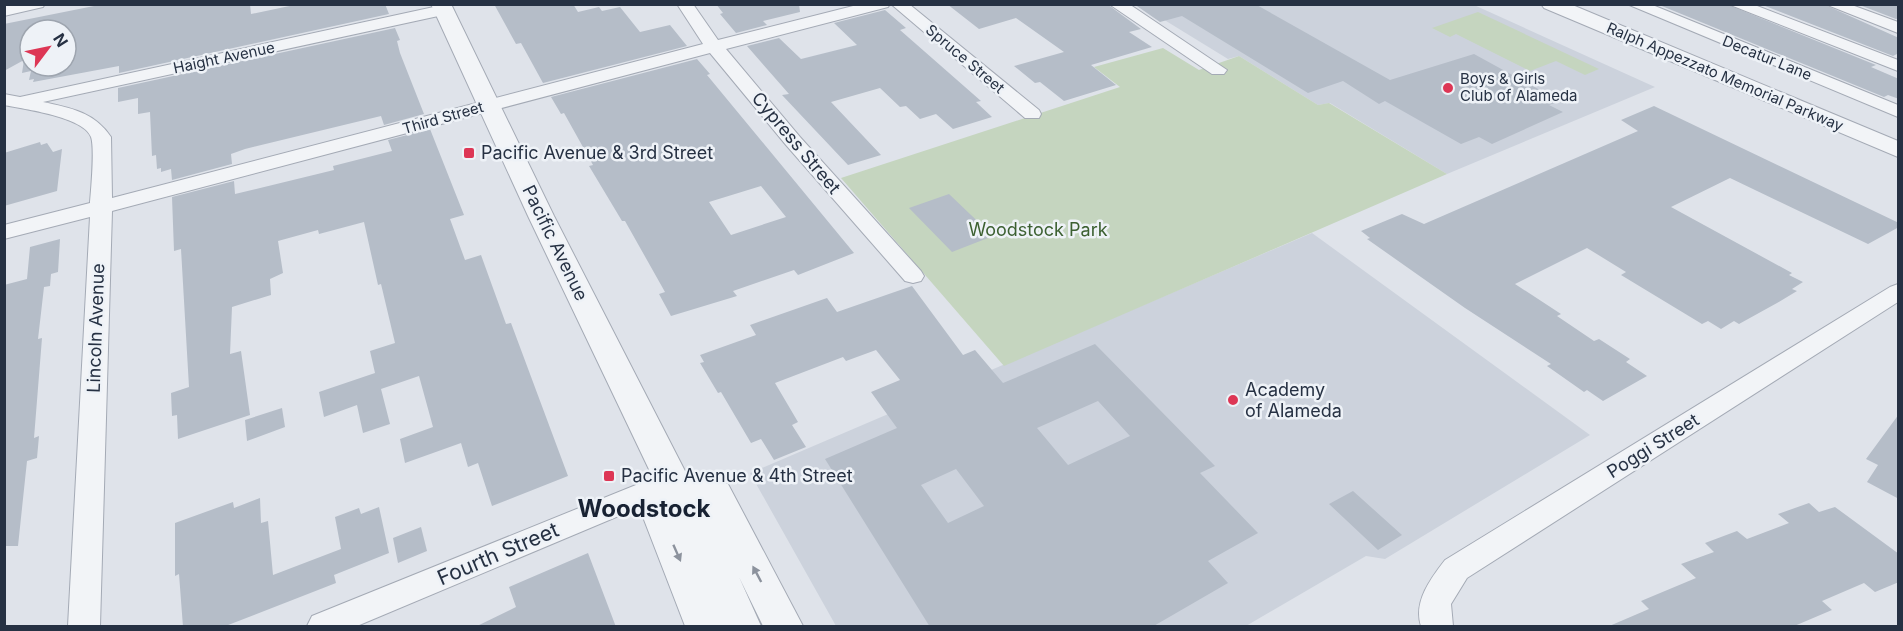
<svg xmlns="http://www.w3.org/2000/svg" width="1903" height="631" viewBox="0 0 1903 631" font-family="Inter,sans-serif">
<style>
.built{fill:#ccd2dc}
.green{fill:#c5d5bf}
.building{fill:#b5bdc8;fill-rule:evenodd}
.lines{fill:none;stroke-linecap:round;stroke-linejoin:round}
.minor-casing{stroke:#a4aab5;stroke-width:2}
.tertiary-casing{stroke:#a4aab5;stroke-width:2}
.minor{fill:#f2f4f7;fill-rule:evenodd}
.tertiary{fill:#f2f4f7;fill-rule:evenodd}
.oneway{fill:#8c929d}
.poi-dot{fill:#dd3655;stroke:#eef2f7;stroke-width:2}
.labels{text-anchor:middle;stroke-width:5;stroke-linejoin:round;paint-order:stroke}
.far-street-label{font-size:15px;fill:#263143;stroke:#eef2f7}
.far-poi-label{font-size:15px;fill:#263143;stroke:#eef2f7;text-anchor:start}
.street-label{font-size:18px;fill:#263143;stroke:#eef2f7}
.poi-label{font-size:18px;fill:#263143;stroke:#eef2f7;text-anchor:start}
.park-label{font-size:18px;fill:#3c6031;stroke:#eef2f7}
.near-street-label{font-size:21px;fill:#263143;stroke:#eef2f7}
.near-neighbourhood-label{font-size:24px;font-weight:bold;fill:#182233;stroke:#eef2f7}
</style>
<rect width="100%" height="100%" fill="#dfe3ea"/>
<path class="built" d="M 1140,5 L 1474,5 L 1655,87 L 1447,174 L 1330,103 L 1318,105 L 1239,56 L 1228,59 Z
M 1312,233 L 1590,435 L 1385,559 L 1366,556 L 1246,626 L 836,626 L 750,473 Z"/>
<path class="green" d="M 1478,12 L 1599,69 L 1585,75 L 1556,61 L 1530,71 L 1456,34 L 1450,37 L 1432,28 Z
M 1163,48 L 1199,70 L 1239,56 L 1318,105 L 1329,103 L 1447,174 L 1004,366 L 841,178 L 1120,87 L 1094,67 Z"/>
<path class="building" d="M 104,4 L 250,4 L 251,14 L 299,4 L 385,4 L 389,14 L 119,73 L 119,66 L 33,82 L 34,79 L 29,80 L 31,71 L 22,73 L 24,60 L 4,71 L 4,24 ZM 30,30 L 66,30 L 66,66 L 30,66 Z
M 494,4 L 573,4 L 578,12 L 599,7 L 602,11 L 620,7 L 640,32 L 670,25 L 687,46 L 543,83 L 521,43 L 516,44 Z
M 716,4 L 799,4 L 800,12 L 763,21 L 767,25 L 736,33 L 720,14 L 723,13 Z
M 947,4 L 1107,4 L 1141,29 L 1129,32 L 1152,47 L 1091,65 L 1116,85 L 1064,101 L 1040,82 L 1035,83 L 1014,66 L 1064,52 L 1016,18 L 979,29 Z
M 1134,4 L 1255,4 L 1390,80 L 1474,54 L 1560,101 L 1549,105 L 1563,112 L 1492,144 L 1479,137 L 1461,144 L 1385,101 L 1379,104 L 1343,81 L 1308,93 L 1182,16 L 1160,22 Z
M 1657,4 L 1726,4 L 1876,65 L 1871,67 L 1899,79 L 1899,99 L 1888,95 L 1884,97 Z
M 1760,4 L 1823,4 L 1899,38 L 1899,53 L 1893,56 Z
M 1857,4 L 1899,4 L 1899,18 L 1896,19 Z
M 885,10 L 906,28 L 900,30 L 981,101 L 976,102 L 992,117 L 953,129 L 936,114 L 920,119 L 906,106 L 900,107 L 880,88 L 831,102 L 881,155 L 848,165 L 782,95 L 789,94 L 747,46 L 779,38 L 801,59 L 857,45 L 834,23 Z
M 395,28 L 400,40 L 397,41 L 400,53 L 424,114 L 384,125 L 381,116 L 245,149 L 231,154 L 232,164 L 172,180 L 171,169 L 161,172 L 161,168 L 157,169 L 156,155 L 152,156 L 150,112 L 138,114 L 138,98 L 118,102 L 118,88 Z
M 697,59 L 710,74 L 707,75 L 854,253 L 798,275 L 794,270 L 733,291 L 737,296 L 671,316 L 659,294 L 665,292 L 625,221 L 622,221 L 589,166 L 593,165 L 564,113 L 561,114 L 551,97 ZM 761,186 L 786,217 L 731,235 L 709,202 Z
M 1654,106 L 1899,223 L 1899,227 L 1868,244 L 1730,178 L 1671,207 L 1792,273 L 1789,275 L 1803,282 L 1792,289 L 1797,291 L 1777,303 L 1739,324 L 1734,321 L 1721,329 L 1708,321 L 1702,324 L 1621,275 L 1626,272 L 1587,248 L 1515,284 L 1561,314 L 1557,316 L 1594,341 L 1599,339 L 1630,359 L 1626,362 L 1647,376 L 1603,401 L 1587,390 L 1584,392 L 1547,366 L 1551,364 L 1465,308 L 1367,239 L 1370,238 L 1361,231 L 1402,214 L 1424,224 L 1638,131 L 1621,120 Z
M 430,129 L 464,215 L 450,219 L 465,260 L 481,255 L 506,324 L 511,323 L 568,476 L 492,506 L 478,463 L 468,467 L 461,443 L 405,463 L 400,439 L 433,427 L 419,376 L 381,389 L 390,424 L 363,433 L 357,405 L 324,417 L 319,392 L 375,373 L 370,351 L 395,343 L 381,284 L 378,285 L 364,222 L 319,234 L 318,230 L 278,241 L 283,273 L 270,279 L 271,295 L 232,307 L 230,354 L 241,351 L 250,415 L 178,439 L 177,415 L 172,416 L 171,393 L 189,387 L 181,249 L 174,251 L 172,197 L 234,181 L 235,194 L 334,170 L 333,166 L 392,151 L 388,140 Z
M 40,142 L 41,145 L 47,143 L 53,152 L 62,149 L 57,191 L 4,206 L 4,153 Z
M 949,194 L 993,236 L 952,252 L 909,208 Z
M 60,239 L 58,272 L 51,274 L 50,286 L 44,287 L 38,339 L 42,338 L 34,438 L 39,436 L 37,458 L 27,461 L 18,546 L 4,546 L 4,285 L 27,279 L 30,247 Z
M 912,286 L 963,355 L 975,350 L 1003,383 L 1095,344 L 1215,466 L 1200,473 L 1258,533 L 1208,561 L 1228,583 L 1152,627 L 930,627 L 825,459 L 897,428 L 871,392 L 900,380 L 876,350 L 846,361 L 843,357 L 775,383 L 798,422 L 792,425 L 806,447 L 774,460 L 761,439 L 751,443 L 721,392 L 718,393 L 700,363 L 704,362 L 700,355 L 756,335 L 750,325 L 827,298 L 837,312 ZM 1098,401 L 1130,436 L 1068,465 L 1037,428 ZM 956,469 L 984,506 L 948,523 L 921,485 Z
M 282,408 L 285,427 L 247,441 L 245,420 Z
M 1899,414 L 1899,499 L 1867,482 L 1878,465 L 1866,459 Z
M 1353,491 L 1402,535 L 1378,550 L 1329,504 Z
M 260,498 L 261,523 L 268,521 L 273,575 L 341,549 L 335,517 L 359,508 L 361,514 L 379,507 L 389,553 L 334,575 L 336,583 L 223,627 L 183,627 L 179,574 L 175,576 L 175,523 L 233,502 L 234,508 Z
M 1809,503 L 1819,512 L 1835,507 L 1899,554 L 1899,582 L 1875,592 L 1864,583 L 1822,601 L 1832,610 L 1792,627 L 1607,627 L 1649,609 L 1641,601 L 1696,578 L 1681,564 L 1714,552 L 1705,543 L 1737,531 L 1747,539 L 1789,523 L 1778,514 Z
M 421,527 L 427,551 L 398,563 L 393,538 Z
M 588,553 L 616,627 L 475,627 L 516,607 L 509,587 Z"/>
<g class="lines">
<defs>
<path id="minor" d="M 12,4 L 45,4 L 43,7 L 4,16 L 4,6 Z
M 677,4 L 693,4 L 718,40 L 861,4 L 890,4 L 888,7 L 726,49 L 800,137 L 921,271 L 924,276 L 921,281 L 913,283 L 905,281 L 786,145 L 710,53 L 112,211 L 100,626 L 68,626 L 90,217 L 4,239 L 4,225 L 90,203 C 91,190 95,148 91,137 C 84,117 24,109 4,105 L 4,94 L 20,97 L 443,5 L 451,10 L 443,15 L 43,102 C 71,108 94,112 111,137 L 112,198 L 703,44 Z
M 891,4 L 909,4 L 1039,110 L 1041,114 L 1039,118 L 1025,118 Z
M 1109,4 L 1129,4 L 1227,70 L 1224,74 L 1212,74 Z
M 1627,4 L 1650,4 L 1898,105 L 1898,117 Z
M 1728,4 L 1752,4 L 1898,60 L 1898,71 Z
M 1825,4 L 1849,4 L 1898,22 L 1898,33 Z
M 1898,284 L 1898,302 L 1467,578 L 1451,604 L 1453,626 L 1421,626 C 1413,602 1431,578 1445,560 L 1890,287 Z
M 673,470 L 683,473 L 687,481 L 683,489 L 357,626 L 307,626 L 312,616 Z"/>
<path id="tertiary" d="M 431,4 L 451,4 L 554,216 L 685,471 L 728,484 L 803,626 L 763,626 L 739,577 L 761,626 L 685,626 L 641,512 L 655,482 L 528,216 Z
M 1541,4 L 1570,4 L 1898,141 L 1898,157 L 1544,8 Z"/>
</defs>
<use href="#minor" class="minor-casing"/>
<use href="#tertiary" class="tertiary-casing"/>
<use href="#minor" class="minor"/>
<use href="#tertiary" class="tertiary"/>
</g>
<defs><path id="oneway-solid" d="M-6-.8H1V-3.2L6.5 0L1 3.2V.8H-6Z" transform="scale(1.5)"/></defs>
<g class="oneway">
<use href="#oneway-solid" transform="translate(677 553) rotate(66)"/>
<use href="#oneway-solid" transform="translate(757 574) rotate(-118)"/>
</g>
<g class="poi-dot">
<circle cx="1448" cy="88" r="6"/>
<rect x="463" y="147" width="12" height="12" rx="3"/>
<circle cx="1233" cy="400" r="6"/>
<rect x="603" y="470" width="12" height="12" rx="3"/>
</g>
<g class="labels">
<g class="far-street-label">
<text transform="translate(224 58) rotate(-12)" y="5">Haight Avenue</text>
<text transform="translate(1767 58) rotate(22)" y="5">Decatur Lane</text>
<text transform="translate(965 59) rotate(40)" y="5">Spruce Street</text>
<text transform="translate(1725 77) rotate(23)" y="5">Ralph Appezzato Memorial Parkway</text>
<text transform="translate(443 118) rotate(-16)" y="5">Third Street</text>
</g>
<g class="far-poi-label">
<text x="1460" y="84">Boys &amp; Girls<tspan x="1460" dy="17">Club of Alameda</tspan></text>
</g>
<g class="street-label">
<text transform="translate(796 143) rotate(50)" y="6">Cypress Street</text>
<text transform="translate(555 243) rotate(64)" y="6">Pacific Avenue</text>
<text transform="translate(96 328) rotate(-88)" y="6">Lincoln Avenue</text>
<text transform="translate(1653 446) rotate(-32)" y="6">Poggi Street</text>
</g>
<g class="poi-label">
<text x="481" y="159">Pacific Avenue &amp; 3rd Street</text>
<text x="1245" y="396">Academy<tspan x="1245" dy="21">of Alameda</tspan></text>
<text x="621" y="482">Pacific Avenue &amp; 4th Street</text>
</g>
<g class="park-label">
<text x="1038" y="236">Woodstock Park</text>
</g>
<g class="near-street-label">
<text transform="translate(498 554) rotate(-23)" y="7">Fourth Street</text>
</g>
<g class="near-neighbourhood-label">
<text x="644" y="517">Woodstock</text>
</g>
</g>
<rect width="1903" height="631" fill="none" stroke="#263143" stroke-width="12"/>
<g transform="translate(48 48) rotate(58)"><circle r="28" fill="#eef2f7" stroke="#9ea5af" stroke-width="1.5"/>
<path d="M0-4.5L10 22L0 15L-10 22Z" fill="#dd3655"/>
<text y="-9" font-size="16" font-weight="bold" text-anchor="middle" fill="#263143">N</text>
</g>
</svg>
